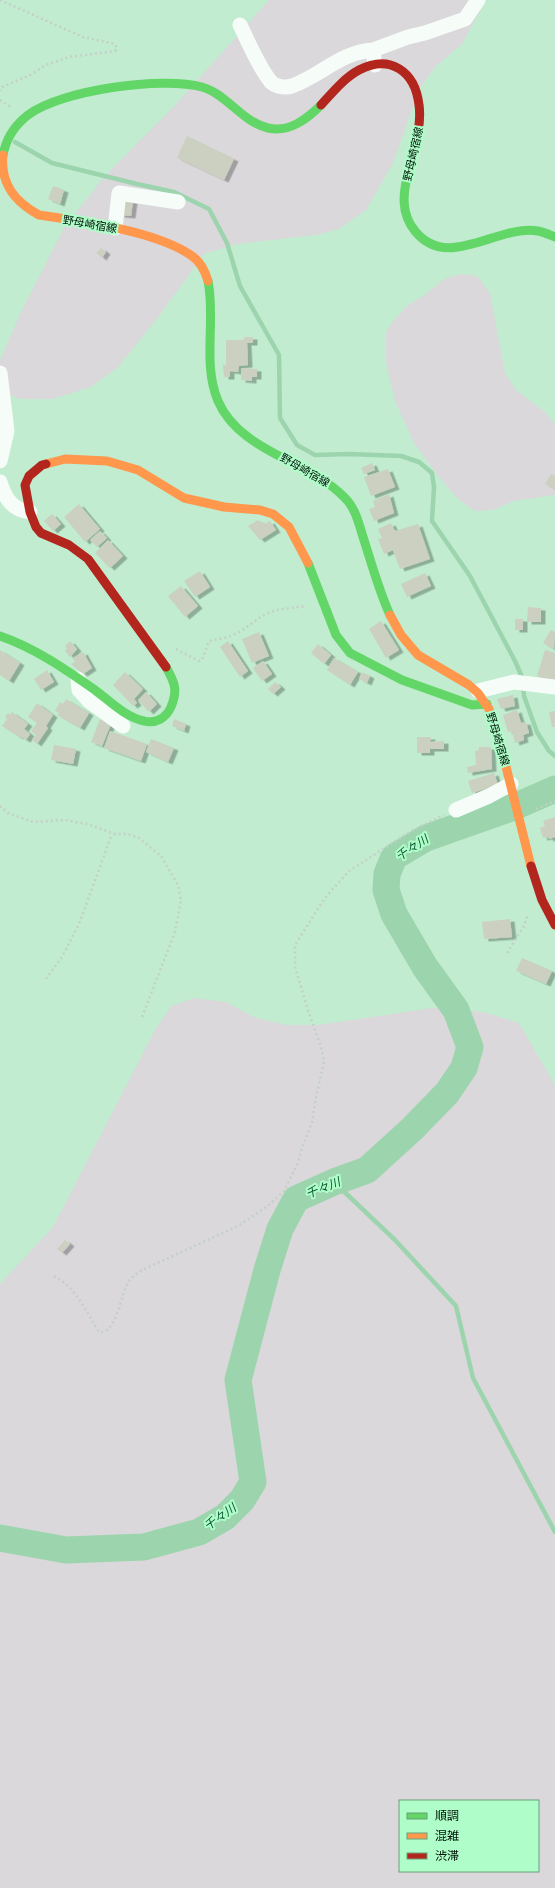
<svg xmlns="http://www.w3.org/2000/svg" width="555" height="1888" viewBox="0 0 555 1888" font-family="Rubik,'Noto Sans JP',sans-serif">
<style>
.green{fill:#dad8db;fill-rule:evenodd}
.lines{fill:none;stroke-linecap:round;stroke-linejoin:round}
.stream{stroke:#9cd4ae;stroke-width:4.5}
.river{stroke:#9cd4ae;stroke-width:27}
.building{fill:#cbd0c0;filter:url(#shadow)}
.path{stroke:#c4d0c7;stroke-width:2.5;stroke-dasharray:2 3;stroke-linecap:butt}
.street{stroke:#f6fcf8;stroke-width:15}
.fast{stroke:#63d668;stroke-width:9}
.slow{stroke:#ff974d;stroke-width:9}
.jam{stroke:#b3261e;stroke-width:9}
.labels{text-anchor:middle;stroke-width:4;stroke-linejoin:round;paint-order:stroke}
.street-label{font-size:11px;fill:#001407;stroke:#affec9}
.water-label{font-size:12px;font-style:italic;fill:#09542e;stroke:#affec9}
</style>
<defs>
<filter id="shadow"><feDropShadow dx="4.5" dy="2.5" stdDeviation="0" flood-color="#0004"/></filter>
</defs>
<rect width="100%" height="100%" fill="#c1eccf"/>
<path class="green" d="M 269,0 L 482,0 L 481,9 L 462,44 L 436,66 L 419,89 L 393,163 L 366,210 L 339,229 L 316,235 L 237,244 L 204,254 L 156,320 L 118,367 L 91,387 L 52,399 L 19,399 L 6,393 L 0,382 L 0,360 L 22,310 L 64,228 L 104,177 L 177,103 Z
M 461,274 L 477,276 L 490,293 L 505,373 L 516,390 L 546,413 L 555,424 L 555,495 L 514,501 L 493,510 L 475,511 L 458,499 L 438,476 L 414,443 L 395,401 L 386,363 L 386,333 L 392,322 L 407,306 L 426,294 L 444,279 Z
M 194,998 L 226,1002 L 254,1017 L 286,1025 L 318,1025 L 432,1008 L 483,1012 L 519,1023 L 555,1085 L 555,1888 L 0,1888 L 0,1284 L 53,1227 L 155,1030 L 171,1006 ZM 400,1801 L 538,1801 L 538,1871 L 400,1871 Z"/>
<g class="lines">
<path class="stream" d="M 15,142 L 52,163 L 137,184 L 174,192 L 209,209 L 227,243 L 240,286 L 279,355 L 280,418 L 297,445 L 315,455 L 349,454 L 401,456 L 419,462 L 432,473 L 434,487 L 432,521 L 470,576 L 515,661 L 522,677 L 524,696 L 537,732 L 549,751 L 555,756
M 334,1182 L 395,1240 L 456,1306 L 473,1378 L 555,1532"/>
<path class="river" d="M 0,1538 L 66,1550 L 144,1547 L 199,1532 L 225,1517 L 242,1500 L 253,1482 L 238,1380 L 267,1270 L 280,1229 L 296,1199 L 334,1182 L 367,1170 L 412,1129 L 447,1093 L 464,1068 L 470,1047 L 456,1010 L 425,967 L 394,914 L 386,890 L 387,874 L 394,857 L 426,838 L 514,807 L 555,789"/>
</g>
<path class="building" d="M 187,136 L 234,159 L 224,180 L 177,158 Z
M 53,186 L 64,190 L 60,204 L 48,199 Z
M 122,200 L 133,201 L 131,216 L 120,215 Z
M 101,248 L 106,252 L 102,258 L 96,253 Z
M 244,337 L 253,337 L 253,343 L 247,343 L 248,365 L 239,366 L 238,372 L 230,371 L 230,377 L 224,377 L 223,365 L 226,365 L 226,340 L 244,340 Z
M 241,368 L 257,369 L 257,377 L 252,377 L 252,381 L 241,380 Z
M 372,463 L 375,470 L 364,474 L 361,468 Z
M 388,469 L 395,487 L 371,496 L 364,477 Z
M 551,474 L 555,476 L 555,490 L 545,484 Z
M 389,494 L 394,513 L 374,521 L 369,509 L 375,507 L 373,501 Z
M 79,504 L 100,529 L 85,542 L 64,517 Z
M 52,514 L 61,524 L 53,531 L 44,521 Z
M 258,520 L 265,524 L 270,521 L 276,530 L 260,540 L 248,526 Z
M 391,523 L 395,531 L 418,524 L 430,559 L 400,569 L 393,550 L 384,554 L 378,539 L 382,538 L 378,529 Z
M 100,531 L 107,538 L 97,547 L 90,540 Z
M 108,540 L 123,556 L 110,568 L 95,553 Z
M 200,571 L 210,587 L 195,597 L 184,581 Z
M 425,573 L 431,586 L 407,597 L 401,584 Z
M 181,586 L 198,606 L 185,617 L 168,596 Z
M 528,607 L 541,608 L 541,622 L 527,622 Z
M 515,619 L 523,619 L 523,630 L 515,630 Z
M 381,621 L 399,650 L 386,658 L 369,629 Z
M 551,630 L 555,632 L 554,650 L 543,643 Z
M 259,632 L 269,656 L 252,663 L 242,639 Z
M 70,641 L 77,649 L 70,657 L 65,651 L 67,648 L 65,646 Z
M 228,641 L 248,671 L 240,677 L 220,647 Z
M 318,644 L 331,655 L 324,664 L 311,653 Z
M 0,650 L 20,663 L 9,681 L 0,675 Z
M 545,650 L 555,653 L 555,682 L 537,676 Z
M 83,652 L 92,668 L 83,674 L 71,664 L 75,662 L 73,658 Z
M 334,658 L 358,672 L 350,685 L 327,670 Z
M 263,661 L 272,674 L 262,681 L 253,668 Z
M 47,670 L 54,682 L 41,690 L 34,679 Z
M 125,672 L 143,689 L 134,699 L 137,703 L 133,706 L 113,685 Z
M 362,672 L 370,676 L 367,683 L 359,679 Z
M 275,682 L 281,687 L 273,694 L 268,689 Z
M 146,692 L 157,704 L 149,712 L 138,700 Z
M 513,695 L 515,706 L 501,709 L 497,699 Z
M 66,699 L 89,713 L 80,728 L 57,715 L 59,713 L 55,711 L 60,702 L 63,704 Z
M 37,703 L 53,715 L 46,726 L 48,728 L 37,744 L 32,740 L 36,735 L 31,731 L 37,723 L 28,717 Z
M 517,710 L 521,723 L 526,722 L 529,733 L 523,735 L 524,740 L 515,743 L 512,731 L 508,732 L 503,715 Z
M 555,711 L 555,727 L 552,727 L 549,712 Z
M 12,712 L 28,724 L 24,729 L 30,734 L 26,740 L 19,736 L 19,737 L 2,726 L 7,719 L 5,717 L 8,713 L 10,715 Z
M 100,719 L 111,724 L 102,746 L 91,742 Z
M 174,719 L 186,724 L 184,731 L 172,726 Z
M 110,731 L 147,744 L 141,761 L 104,748 Z
M 417,737 L 431,737 L 430,742 L 444,741 L 444,749 L 430,749 L 430,753 L 417,753 Z
M 151,739 L 174,748 L 168,762 L 146,752 Z
M 54,745 L 76,749 L 73,764 L 51,760 Z
M 479,747 L 491,747 L 492,769 L 468,773 L 467,767 L 476,765 L 475,751 L 478,751 Z
M 494,773 L 498,785 L 472,793 L 468,781 Z
M 555,817 L 555,837 L 549,839 L 548,837 L 543,838 L 540,828 L 545,826 L 543,821 Z
M 510,919 L 512,937 L 484,939 L 482,922 Z
M 522,958 L 552,971 L 546,984 L 516,971 Z
M 65,1240 L 70,1244 L 62,1253 L 57,1249 Z"/>
<g class="lines">
<path class="path" d="M 0,0 L 83,37 L 115,44 L 117,49 L 115,51 L 69,57 L 46,65 L 30,75 L 2,87 L 0,91
M 0,100 L 11,107
M 176,649 L 199,661 L 202,660 L 209,641 L 229,637 L 241,631 L 262,616 L 276,610 L 307,606
M 0,806 L 8,813 L 33,822 L 65,820 L 87,824 L 115,834 L 127,834 L 139,838 L 161,856 L 178,885 L 181,900 L 175,932 L 142,1017
M 536,809 L 555,801
M 507,953 L 524,926 L 528,914
M 46,979 L 62,957 L 79,924 L 112,834
M 54,1276 C 78,1290 85,1310 99,1332 C 117,1335 121,1292 129,1281 C 131,1277 136,1275 138,1272 L 238,1226 L 269,1205 L 284,1191 L 298,1163 L 301,1151 L 312,1122 L 316,1097 L 324,1062 L 321,1047 L 308,1010 L 295,967 L 295,945 L 324,899 L 349,871 L 411,831 L 444,815"/>
<path class="street" d="M 240,25 C 249,43 258,66 271,82 C 276,87 285,88 292,86 C 320,76 341,52 373,50 L 375,65
M 373,50 L 408,37 L 425,33 L 465,19 L 478,0
M 115,228 L 119,193 L 178,202
M 0,373 L 7,431 L 0,461
M 0,482 C 5,498 12,510 30,512
M 78,679 L 79,690 L 89,701 L 123,726
M 478,691 L 514,682 L 555,687
M 456,810 L 489,796 L 511,784"/>
<path class="fast" d="M 3,155 C 6,139 15,125 28,115 C 61,90 162,76 202,87 C 227,94 242,122 268,128 C 289,133 307,119 321,105
M 409,170 C 403,191 400,213 415,231 C 448,272 497,224 538,231 C 543,232 550,235 555,237
M 208,281 C 216,320 202,363 218,401 C 240,452 308,460 344,497 C 356,508 359,525 364,540 C 372,565 379,591 390,615
M 308,563 L 336,635 L 350,653 L 402,680 L 472,705 L 487,704
M 0,636 C 35,648 65,669 95,690 C 110,701 125,717 144,721 C 156,724 166,718 171,707 C 178,690 175,683 166,667"/>
<path class="slow" d="M 3,155 C 0,184 15,202 39,215 C 81,221 157,231 192,256 C 201,262 205,271 208,281
M 46,464 L 65,459 L 107,461 L 138,470 L 184,498 L 224,507 L 260,510 L 273,514 L 289,527 L 308,563
M 390,615 L 401,635 L 418,655 L 469,685 L 478,693 L 489,709 L 498,735 L 531,866"/>
<path class="jam" d="M 321,105 C 332,93 344,78 359,70 C 390,54 415,71 419,105 C 422,126 414,149 409,170
M 46,464 L 42,465 L 29,476 L 25,485 L 30,512 L 36,527 L 41,533 L 69,545 L 88,559 L 166,667
M 531,866 L 542,900 L 555,925"/>
</g>
<g class="labels">
<g class="street-label">
<text transform="translate(413 154) rotate(-77)" y="4">野母崎宿線</text>
<text transform="translate(90 224) rotate(10)" y="4">野母崎宿線</text>
<text transform="translate(305 470) rotate(30)" y="4">野母崎宿線</text>
<text transform="translate(498 739) rotate(73)" y="4">野母崎宿線</text>
</g>
<g class="water-label">
<text transform="translate(412 848) rotate(-33)" y="4">千々川</text>
<text transform="translate(323 1188) rotate(-22)" y="4">千々川</text>
<text transform="translate(220 1517) rotate(-36)" y="4">千々川</text>
</g>
</g>
<rect x="399" y="1800" width="140" height="72" fill="#affec9" stroke="#69a07b"/>
<rect x="407" y="1813" width="20" height="6" fill="#63d668" stroke="#69a07b"/>
<text x="435" y="1820" font-size="12" fill="#001407">順調</text>
<rect x="407" y="1833" width="20" height="6" fill="#ff974d" stroke="#69a07b"/>
<text x="435" y="1840" font-size="12" fill="#001407">混雑</text>
<rect x="407" y="1853" width="20" height="6" fill="#b3261e" stroke="#69a07b"/>
<text x="435" y="1860" font-size="12" fill="#001407">渋滞</text>
</svg>
